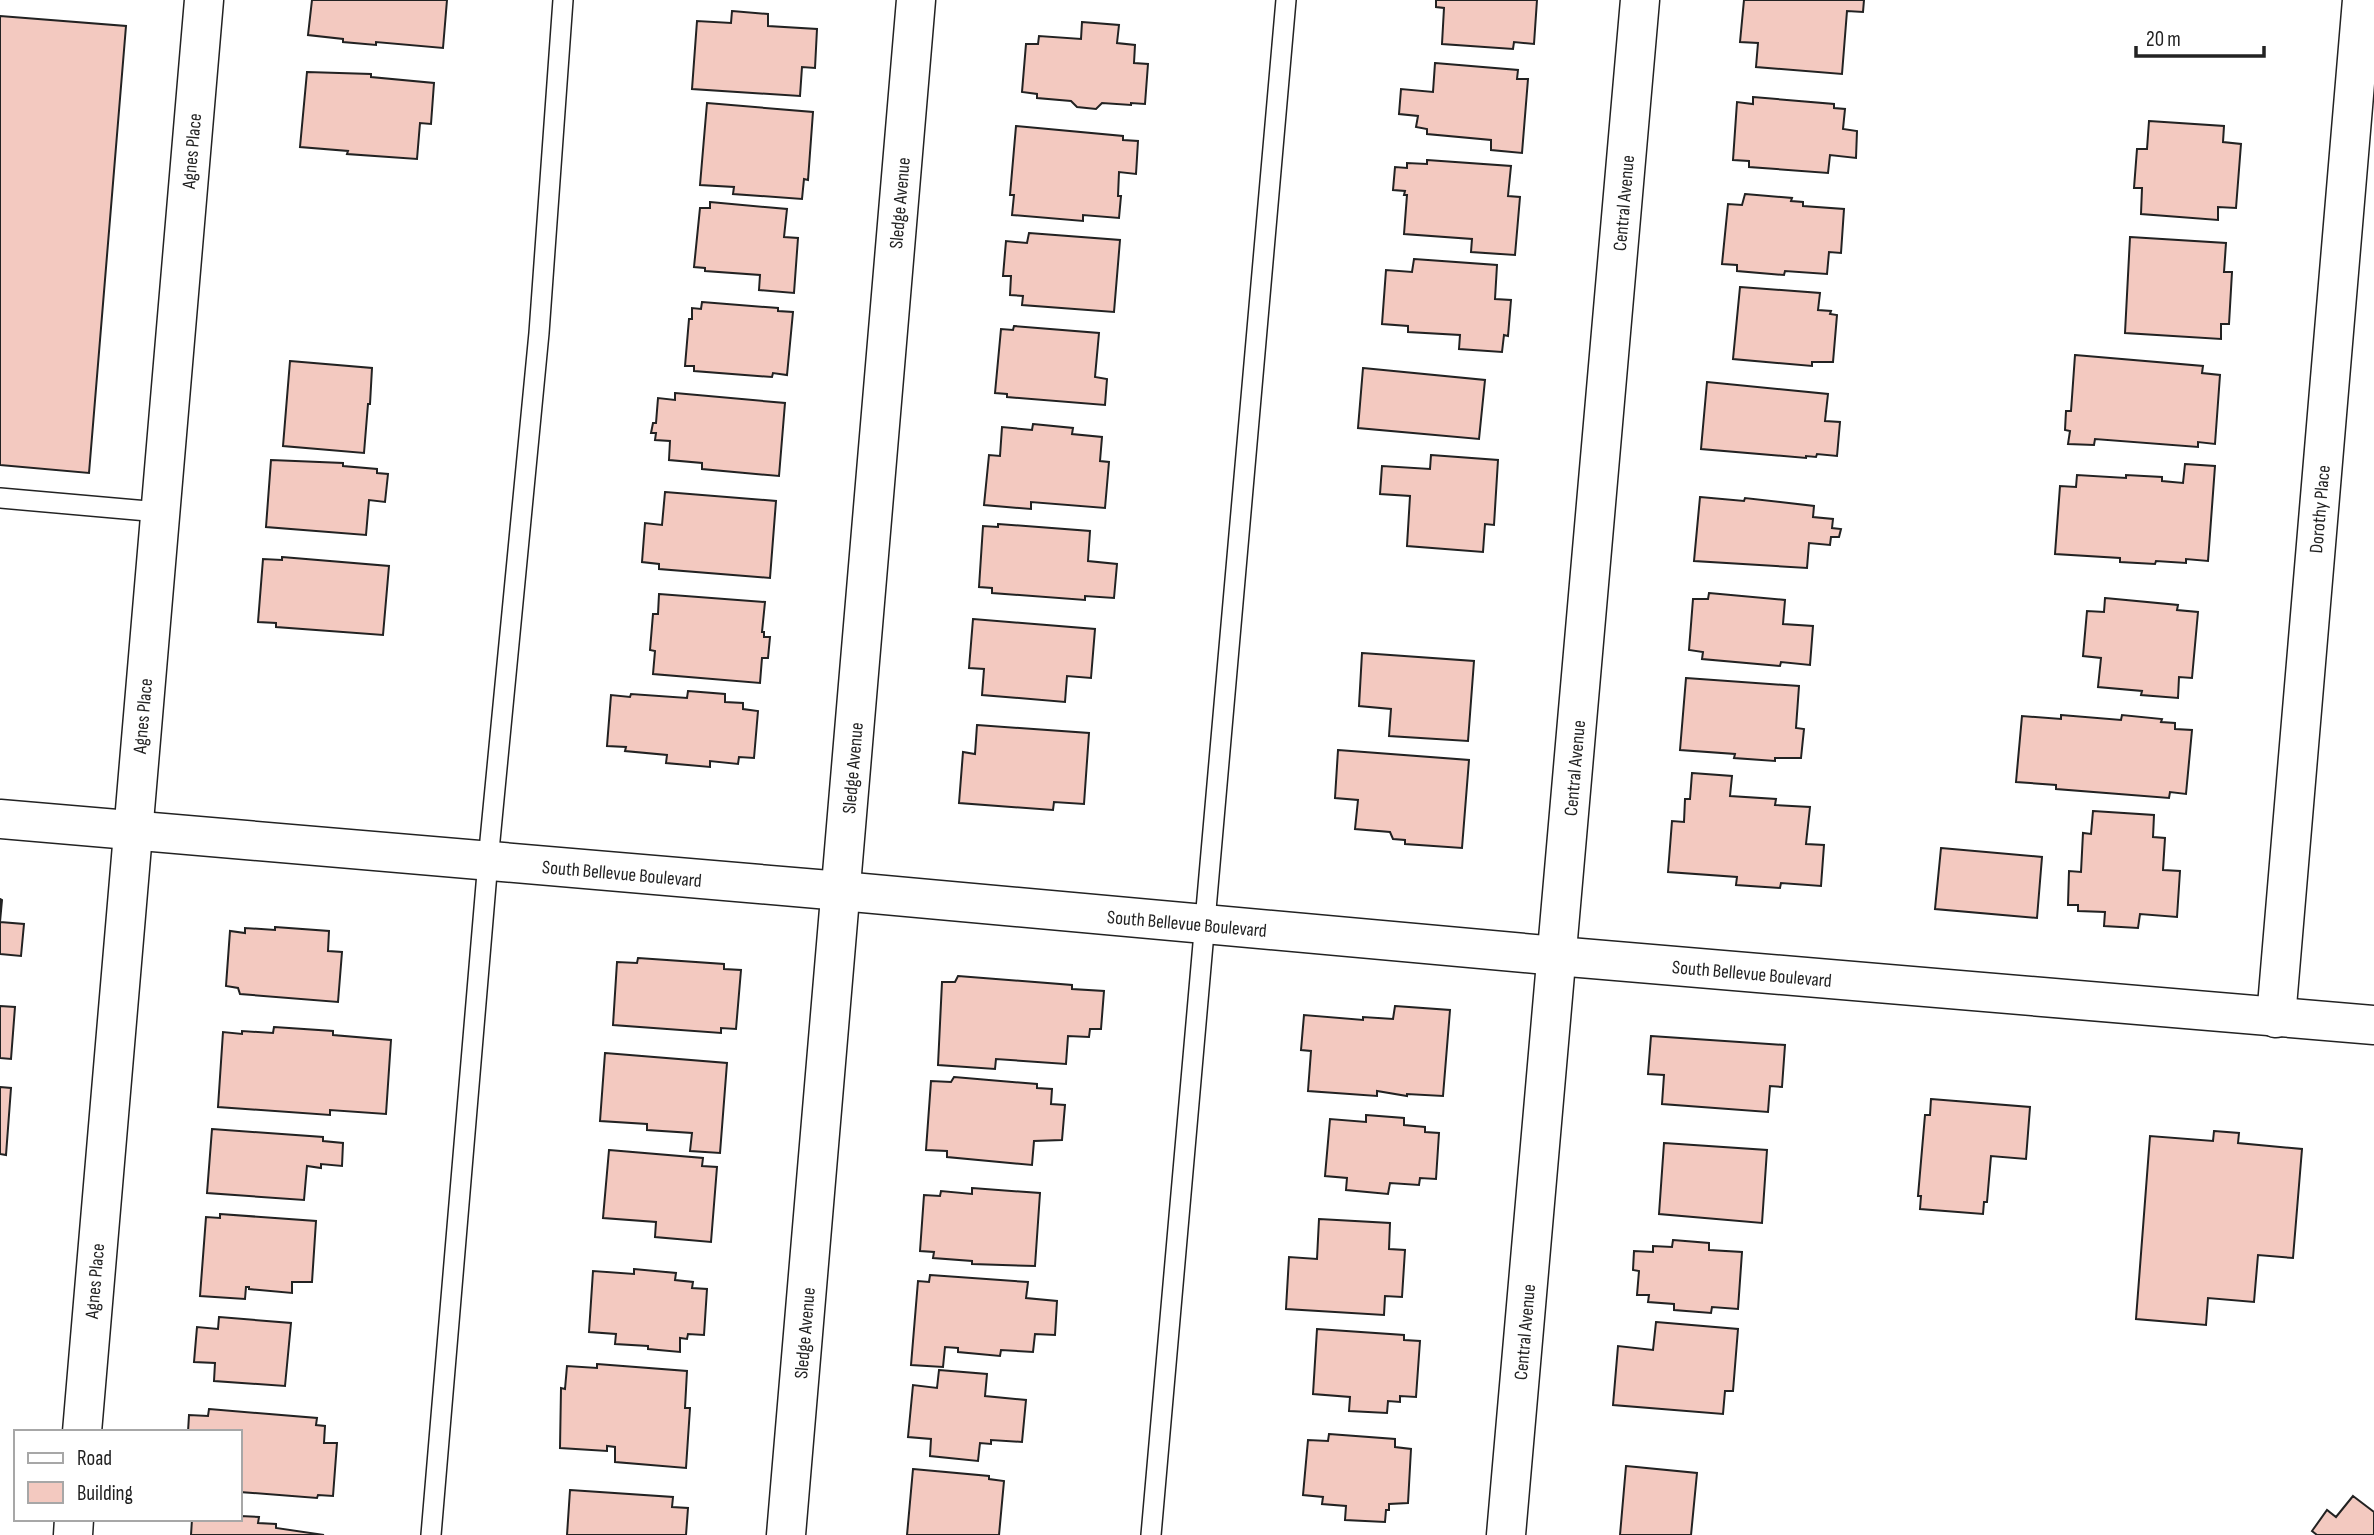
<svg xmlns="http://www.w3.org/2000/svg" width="2374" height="1535" viewBox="0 0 2374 1535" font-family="'Sofia Sans Condensed',sans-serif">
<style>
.building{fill:#f3c9c0;stroke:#222;stroke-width:2}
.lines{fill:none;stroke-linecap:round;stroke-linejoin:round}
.lane-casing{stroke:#222;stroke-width:22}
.street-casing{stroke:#222;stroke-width:41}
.primary-casing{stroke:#222;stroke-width:41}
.lane{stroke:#fff;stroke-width:19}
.street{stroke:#fff;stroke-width:38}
.primary{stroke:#fff;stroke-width:38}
.labels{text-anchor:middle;stroke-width:5;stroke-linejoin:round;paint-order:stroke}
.street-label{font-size:19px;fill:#222;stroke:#fff}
</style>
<rect width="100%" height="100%" fill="#fff"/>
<path class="building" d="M 312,0 L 447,0 L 443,48 L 376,42 L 376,45 L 343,42 L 343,39 L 308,35 Z
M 1436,0 L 1537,0 L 1534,44 L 1514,42 L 1513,49 L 1442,44 L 1444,8 L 1436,7 Z
M 1744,0 L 1864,0 L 1863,12 L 1847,11 L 1842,74 L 1756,67 L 1758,43 L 1740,42 Z
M 732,11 L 768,14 L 768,26 L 817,29 L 815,68 L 802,67 L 800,96 L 692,89 L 697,21 L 731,23 Z
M 0,16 L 126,26 L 89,473 L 0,465 Z
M 1082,22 L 1119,25 L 1117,43 L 1135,45 L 1134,63 L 1148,64 L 1145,104 L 1131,103 L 1131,105 L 1102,103 L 1096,109 L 1077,107 L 1071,101 L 1037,98 L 1037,94 L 1022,92 L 1026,44 L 1038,44 L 1039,36 L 1081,39 Z
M 1435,63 L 1518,70 L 1517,79 L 1528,79 L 1522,153 L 1491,150 L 1491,140 L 1427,134 L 1427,129 L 1416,127 L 1418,116 L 1399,114 L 1401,89 L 1433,92 Z
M 307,72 L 371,74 L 371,77 L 434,83 L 431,124 L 420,123 L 417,159 L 347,154 L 348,151 L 300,147 Z
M 1753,97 L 1834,104 L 1834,108 L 1845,109 L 1843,129 L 1857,131 L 1856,158 L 1830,155 L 1828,173 L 1749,167 L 1749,161 L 1733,160 L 1737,102 L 1753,104 Z
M 707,103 L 813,112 L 808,180 L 804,179 L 802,199 L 733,194 L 734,187 L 700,185 Z
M 2149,121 L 2224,126 L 2223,142 L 2241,144 L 2236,208 L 2218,207 L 2218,220 L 2141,214 L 2142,188 L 2134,188 L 2137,149 L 2147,149 Z
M 1016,126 L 1123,136 L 1123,140 L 1138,141 L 1136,174 L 1119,172 L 1118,196 L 1121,196 L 1119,218 L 1083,215 L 1083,221 L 1012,215 L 1014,195 L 1010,195 Z
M 1427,160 L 1511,166 L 1508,196 L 1520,197 L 1515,255 L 1471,252 L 1472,239 L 1404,234 L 1407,195 L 1404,195 L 1405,191 L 1393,190 L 1395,167 L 1407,168 L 1407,163 L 1427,164 Z
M 1745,194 L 1792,198 L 1791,201 L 1803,202 L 1803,206 L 1844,209 L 1841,253 L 1829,252 L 1827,274 L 1785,271 L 1784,275 L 1737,271 L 1737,265 L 1722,264 L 1728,204 L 1742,205 Z
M 710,202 L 787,209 L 784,237 L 798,238 L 794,293 L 759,290 L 760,275 L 705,271 L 705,268 L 694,267 L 700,208 L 710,208 Z
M 1029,233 L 1120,240 L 1114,312 L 1022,305 L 1023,296 L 1010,295 L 1011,276 L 1003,276 L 1006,241 L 1027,243 Z
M 2130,237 L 2226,243 L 2224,272 L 2232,272 L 2229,324 L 2221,324 L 2221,339 L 2125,333 Z
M 1414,259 L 1497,265 L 1495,299 L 1511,300 L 1508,336 L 1504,335 L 1502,352 L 1459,349 L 1460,335 L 1408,332 L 1408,326 L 1382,324 L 1386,270 L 1412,272 Z
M 1740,287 L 1820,293 L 1818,310 L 1831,311 L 1830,314 L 1837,315 L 1833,362 L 1812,362 L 1812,366 L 1733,359 Z
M 702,302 L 778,308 L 778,311 L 793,312 L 787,375 L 773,373 L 772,377 L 694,371 L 694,366 L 685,366 L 689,319 L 692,319 L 692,308 L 701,309 Z
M 1014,326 L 1099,333 L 1095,377 L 1107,379 L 1105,405 L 1007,397 L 1007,394 L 995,393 L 1001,329 L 1013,330 Z
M 2075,355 L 2203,366 L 2202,373 L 2220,375 L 2215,444 L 2198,442 L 2198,447 L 2095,439 L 2094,445 L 2068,444 L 2070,431 L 2065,430 L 2066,411 L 2071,411 Z
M 290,361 L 372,368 L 370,404 L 368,404 L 364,453 L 283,446 Z
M 1363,368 L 1485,380 L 1479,439 L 1358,428 Z
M 1707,382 L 1828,394 L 1825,421 L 1840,422 L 1837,456 L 1817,454 L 1816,457 L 1806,456 L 1806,458 L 1701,449 Z
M 675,393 L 785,403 L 779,476 L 702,469 L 702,463 L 669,460 L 670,441 L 655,440 L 656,433 L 651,433 L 653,423 L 656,423 L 658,398 L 675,400 Z
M 1033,424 L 1073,428 L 1072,434 L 1102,437 L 1100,461 L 1109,462 L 1105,508 L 1031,502 L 1031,509 L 984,505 L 989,455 L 1000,456 L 1002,427 L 1032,430 Z
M 1431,455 L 1498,460 L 1494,525 L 1485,524 L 1483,552 L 1407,546 L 1410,496 L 1380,494 L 1382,466 L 1430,469 Z
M 271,460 L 343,463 L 343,466 L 377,469 L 377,473 L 388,474 L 385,502 L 369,500 L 366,535 L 266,527 Z
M 2185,464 L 2215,466 L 2208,561 L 2186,559 L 2186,563 L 2156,561 L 2155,564 L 2120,562 L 2120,558 L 2055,554 L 2060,486 L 2076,487 L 2077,475 L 2126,478 L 2126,475 L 2162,477 L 2162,481 L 2183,483 Z
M 665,492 L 776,501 L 770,578 L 659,569 L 659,564 L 642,562 L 645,523 L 662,525 Z
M 1700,497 L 1744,501 L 1745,498 L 1814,506 L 1813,517 L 1833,519 L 1832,528 L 1841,529 L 1839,537 L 1831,537 L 1830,545 L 1809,543 L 1807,568 L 1694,561 Z
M 998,524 L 1090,531 L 1088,561 L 1117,564 L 1114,598 L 1085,596 L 1085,600 L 992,593 L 992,588 L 979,587 L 983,526 L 998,527 Z
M 282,557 L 389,566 L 383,635 L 276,627 L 276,623 L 258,622 L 263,559 L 282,560 Z
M 1709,593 L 1785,600 L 1783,624 L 1813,626 L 1810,665 L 1781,662 L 1780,666 L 1702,659 L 1703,652 L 1689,650 L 1693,599 L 1708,599 Z
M 659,594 L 765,602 L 762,632 L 764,632 L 764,637 L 770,637 L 768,658 L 762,658 L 760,683 L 653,674 L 655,651 L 650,650 L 653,614 L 658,614 Z
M 2105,598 L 2178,605 L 2177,610 L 2198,612 L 2192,678 L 2179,677 L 2178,698 L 2141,695 L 2142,691 L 2098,687 L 2101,658 L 2083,656 L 2087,611 L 2104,612 Z
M 973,619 L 1095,629 L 1091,678 L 1067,676 L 1065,702 L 982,695 L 984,669 L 969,668 Z
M 1362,653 L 1474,661 L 1468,741 L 1389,736 L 1391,709 L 1359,706 Z
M 1686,678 L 1799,686 L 1796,728 L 1804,729 L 1801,758 L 1775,758 L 1775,761 L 1734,758 L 1735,754 L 1680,750 Z
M 688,691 L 725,694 L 725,702 L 743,703 L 743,709 L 758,711 L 754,758 L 739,757 L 738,764 L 710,761 L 710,767 L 666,763 L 667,755 L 625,751 L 626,747 L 607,746 L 611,695 L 630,697 L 631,694 L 687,698 Z
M 2061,715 L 2121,720 L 2122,715 L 2162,719 L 2161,722 L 2175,723 L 2175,729 L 2192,730 L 2186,794 L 2170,792 L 2169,798 L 2056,789 L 2056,785 L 2016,782 L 2022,716 L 2061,719 Z
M 977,725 L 1089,733 L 1084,804 L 1054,802 L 1053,810 L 959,803 L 963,752 L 975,754 Z
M 1338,750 L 1469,760 L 1462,848 L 1405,844 L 1405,840 L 1393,839 L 1390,832 L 1355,829 L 1358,800 L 1335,798 Z
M 1692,773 L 1732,776 L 1730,796 L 1776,799 L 1775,805 L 1810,807 L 1806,844 L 1824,845 L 1821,886 L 1781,883 L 1780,888 L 1736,885 L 1737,877 L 1668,872 L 1672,821 L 1684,822 L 1685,799 L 1690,799 Z
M 2093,811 L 2154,815 L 2153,837 L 2165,838 L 2163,870 L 2180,871 L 2177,917 L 2140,914 L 2138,928 L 2104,926 L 2105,912 L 2078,911 L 2078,905 L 2068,905 L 2069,871 L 2081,872 L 2083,833 L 2091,834 Z
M 1941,848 L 2042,857 L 2037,918 L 1935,909 Z
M 0,899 L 2,900 L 0,922 L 24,924 L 21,956 L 0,954 Z
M 275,927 L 329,931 L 328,951 L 342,952 L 338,1002 L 240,994 L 238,988 L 226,986 L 230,931 L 245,933 L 245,928 L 275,930 Z
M 638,958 L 724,964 L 724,969 L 741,970 L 736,1029 L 721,1028 L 721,1033 L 613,1025 L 617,962 L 637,963 Z
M 958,976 L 1072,985 L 1072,989 L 1104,991 L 1101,1029 L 1090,1029 L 1089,1037 L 1068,1036 L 1066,1064 L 996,1059 L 995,1069 L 938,1065 L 942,982 L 955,982 Z
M 0,1006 L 15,1007 L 11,1059 L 0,1058 Z
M 1395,1006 L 1450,1010 L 1443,1096 L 1407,1094 L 1407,1096 L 1377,1091 L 1377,1096 L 1308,1091 L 1311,1051 L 1301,1050 L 1304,1015 L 1363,1020 L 1363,1017 L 1393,1019 Z
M 274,1027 L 333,1031 L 333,1035 L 391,1040 L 386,1114 L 330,1110 L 330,1115 L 218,1107 L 223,1032 L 242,1034 L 242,1031 L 273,1033 Z
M 1651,1036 L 1785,1045 L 1782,1087 L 1770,1086 L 1768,1112 L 1662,1104 L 1664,1075 L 1648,1074 Z
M 605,1053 L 727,1063 L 720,1153 L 690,1151 L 692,1133 L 647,1130 L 647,1124 L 600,1121 Z
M 954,1077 L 1037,1084 L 1037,1088 L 1052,1089 L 1051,1104 L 1065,1105 L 1062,1140 L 1034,1141 L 1032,1165 L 947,1157 L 947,1151 L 926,1150 L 931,1081 L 951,1082 Z
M 0,1087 L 11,1088 L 6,1155 L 0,1154 Z
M 1931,1099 L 2030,1107 L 2026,1159 L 1991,1156 L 1987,1202 L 1984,1202 L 1983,1214 L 1920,1209 L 1921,1196 L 1918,1196 L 1925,1115 L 1930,1115 Z
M 1366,1115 L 1404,1118 L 1404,1125 L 1425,1127 L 1425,1132 L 1439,1133 L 1436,1179 L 1420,1178 L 1419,1185 L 1390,1183 L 1388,1194 L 1346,1190 L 1347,1178 L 1325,1176 L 1330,1119 L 1366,1122 Z
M 212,1129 L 323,1137 L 323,1141 L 343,1143 L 342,1166 L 321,1164 L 321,1168 L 307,1166 L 304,1200 L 207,1193 Z
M 2214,1131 L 2239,1133 L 2238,1143 L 2302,1149 L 2293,1258 L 2258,1255 L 2254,1302 L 2208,1298 L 2206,1325 L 2136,1319 L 2150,1136 L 2213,1141 Z
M 1664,1143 L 1767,1150 L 1762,1223 L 1659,1214 Z
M 609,1150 L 703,1158 L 702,1166 L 717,1167 L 711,1242 L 655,1237 L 656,1222 L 603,1218 Z
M 972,1188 L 1040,1193 L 1035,1266 L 972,1264 L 972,1261 L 933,1258 L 934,1252 L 920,1251 L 924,1195 L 940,1196 L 941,1191 L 972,1194 Z
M 220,1214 L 316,1221 L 312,1282 L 292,1282 L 292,1293 L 249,1289 L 249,1287 L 246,1287 L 245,1299 L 200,1296 L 206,1217 L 220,1218 Z
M 1319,1219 L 1390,1223 L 1389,1249 L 1405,1250 L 1402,1297 L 1385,1296 L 1384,1315 L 1286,1309 L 1289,1257 L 1317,1259 Z
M 1673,1240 L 1709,1243 L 1709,1250 L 1742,1252 L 1738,1309 L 1712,1307 L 1711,1313 L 1674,1310 L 1674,1304 L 1648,1302 L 1649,1295 L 1637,1295 L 1639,1271 L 1633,1270 L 1634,1251 L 1653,1252 L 1653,1246 L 1672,1247 Z
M 634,1269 L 676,1273 L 675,1280 L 693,1282 L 692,1288 L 707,1289 L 704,1335 L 688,1334 L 687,1339 L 680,1338 L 680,1352 L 648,1349 L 648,1346 L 615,1344 L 616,1334 L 589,1332 L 593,1271 L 634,1274 Z
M 930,1275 L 1028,1282 L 1026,1298 L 1057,1301 L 1055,1335 L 1035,1334 L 1033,1352 L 1001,1350 L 1000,1356 L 958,1352 L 958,1348 L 945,1347 L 943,1367 L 911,1365 L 918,1281 L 929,1282 Z
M 219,1317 L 291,1323 L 285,1386 L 214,1381 L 215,1363 L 194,1362 L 197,1327 L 218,1329 Z
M 1656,1322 L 1738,1329 L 1733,1391 L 1725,1391 L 1723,1414 L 1613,1405 L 1618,1346 L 1653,1350 Z
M 1317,1329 L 1404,1335 L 1404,1340 L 1420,1341 L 1416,1397 L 1400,1396 L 1400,1402 L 1388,1401 L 1387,1413 L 1349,1411 L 1350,1397 L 1313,1394 Z
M 597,1364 L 687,1371 L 685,1408 L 690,1408 L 686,1468 L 615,1462 L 615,1447 L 607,1446 L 607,1451 L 560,1448 L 561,1388 L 565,1389 L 567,1366 L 597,1368 Z
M 939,1370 L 987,1374 L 985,1396 L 1026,1400 L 1022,1442 L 991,1440 L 991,1444 L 980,1443 L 978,1461 L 930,1456 L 931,1439 L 908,1437 L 913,1385 L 937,1388 Z
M 209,1409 L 317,1418 L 316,1425 L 325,1426 L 324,1443 L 337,1443 L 333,1496 L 318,1495 L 317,1498 L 240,1492 L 240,1432 L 188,1432 L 189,1415 L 208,1416 Z
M 1329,1434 L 1395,1439 L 1395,1447 L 1411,1449 L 1408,1503 L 1389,1504 L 1389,1510 L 1386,1510 L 1385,1522 L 1345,1520 L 1346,1506 L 1322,1504 L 1323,1497 L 1303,1495 L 1308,1440 L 1328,1441 Z
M 1626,1466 L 1697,1473 L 1691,1535 L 1620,1535 Z
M 913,1469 L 989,1476 L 989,1479 L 1004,1481 L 999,1535 L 907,1535 Z
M 570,1490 L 673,1497 L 672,1507 L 688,1508 L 686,1535 L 567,1535 Z
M 2353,1496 L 2374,1512 L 2374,1535 L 2317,1535 L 2312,1531 L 2327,1510 L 2336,1517 Z
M 240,1516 L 259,1517 L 258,1523 L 276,1524 L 276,1528 L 324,1535 L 191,1535 L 192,1519 L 240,1519 Z"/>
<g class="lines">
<defs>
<path id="lane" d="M 0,498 L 159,512
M 431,1535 L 488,861 L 539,333 L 563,0
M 1151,1535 L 1286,0"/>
<path id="street" d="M 2276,1018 L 2362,0
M 82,1432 L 204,0
M 73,1535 L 74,1519
M 786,1535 L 916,0
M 1506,1535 L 1640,0"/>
<path id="primary" d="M 0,819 L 841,891 L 1557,956 L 2374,1025"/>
</defs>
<use href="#lane" class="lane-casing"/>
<use href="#street" class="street-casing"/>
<use href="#primary" class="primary-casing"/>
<use href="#lane" class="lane"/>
<use href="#street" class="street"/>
<use href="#primary" class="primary"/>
</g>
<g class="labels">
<g class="street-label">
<text transform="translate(191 151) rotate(-85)" y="7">Agnes Place</text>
<text transform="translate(899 203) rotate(-85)" y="7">Sledge Avenue</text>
<text transform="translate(1623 203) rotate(-85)" y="7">Central Avenue</text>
<text transform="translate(2319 509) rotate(-85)" y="7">Dorothy Place</text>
<text transform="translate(142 716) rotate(-85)" y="7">Agnes Place</text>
<text transform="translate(852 768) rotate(-85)" y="7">Sledge Avenue</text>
<text transform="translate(1574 768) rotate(-85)" y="7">Central Avenue</text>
<text transform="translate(622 873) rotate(5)" y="7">South Bellevue Boulevard</text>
<text transform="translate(1187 923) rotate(5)" y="7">South Bellevue Boulevard</text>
<text transform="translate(1752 973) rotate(5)" y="7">South Bellevue Boulevard</text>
<text transform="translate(94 1281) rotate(-85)" y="7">Agnes Place</text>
<text transform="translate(1524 1332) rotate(-85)" y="7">Central Avenue</text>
<text transform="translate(804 1333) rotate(-85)" y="7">Sledge Avenue</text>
</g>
</g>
<rect x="14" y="1430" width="228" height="91" fill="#ffffff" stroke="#a7a7a7" stroke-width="2"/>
<rect x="28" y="1453" width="35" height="10" fill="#ffffff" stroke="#a7a7a7" stroke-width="2"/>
<text x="77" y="1465" font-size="21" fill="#222222">Road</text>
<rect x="28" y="1482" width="35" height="21" fill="#f3c9c0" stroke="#a7a7a7" stroke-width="2"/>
<text x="77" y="1500" font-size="21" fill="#222222">Building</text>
<path d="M2136 46v10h128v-10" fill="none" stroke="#222222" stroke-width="3.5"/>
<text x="2146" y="46" font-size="21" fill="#222222" stroke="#ffffff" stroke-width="5" paint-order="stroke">20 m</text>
</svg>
